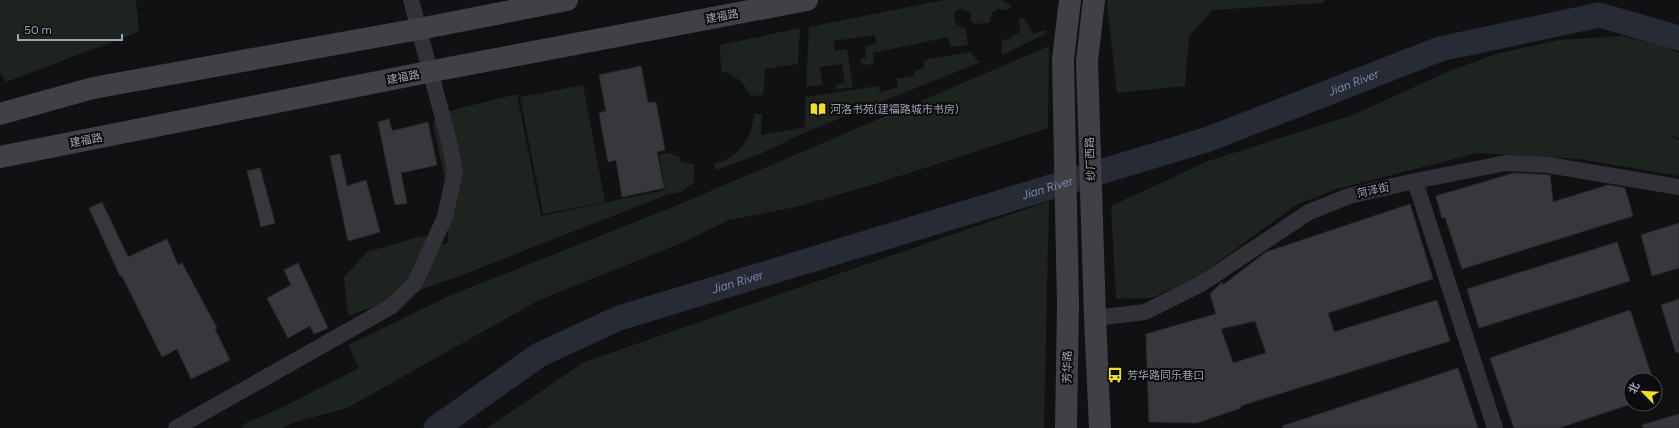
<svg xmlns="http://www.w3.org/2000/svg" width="1679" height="428" viewBox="0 0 1679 428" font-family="Figtree,'Noto Sans SC',sans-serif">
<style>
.green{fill:#1d241f}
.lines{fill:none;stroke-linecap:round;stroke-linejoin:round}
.river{stroke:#272b35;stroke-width:25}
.building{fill:#38373c;stroke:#2b2a2e;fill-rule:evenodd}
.street{stroke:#323137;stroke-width:16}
.secondary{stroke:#404047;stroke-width:22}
.labels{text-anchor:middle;stroke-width:4;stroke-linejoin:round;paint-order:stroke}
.street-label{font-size:11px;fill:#a2a3b2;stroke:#0c0b0d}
.poi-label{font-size:11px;fill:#a2a3b2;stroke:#0c0b0d;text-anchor:start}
.water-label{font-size:12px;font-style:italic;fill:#7887ae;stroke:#0c0b0d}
</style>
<rect width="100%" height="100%" fill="#111012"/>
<path class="green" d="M 0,0 L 136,0 L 139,32 L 6,82 L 0,73 Z
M 943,0 L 1001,0 L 1012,6 L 1008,10 L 997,9 L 992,13 L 989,23 L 975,24 L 971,21 L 971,14 C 965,9 961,8 955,11 C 952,21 957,27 966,29 L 968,45 L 950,47 L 948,37 L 873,53 L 874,64 L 861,65 L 860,59 L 866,58 L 865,46 L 876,44 L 875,35 L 834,41 L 835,51 L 847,49 L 853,87 L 837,89 L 836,84 L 845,83 L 842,64 L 820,67 L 822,85 L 806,87 L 809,27 Z
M 1108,0 L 1326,0 L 1323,3 L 1212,10 L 1189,37 L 1185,86 L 1117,93 L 1107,4 Z
M 1025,18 L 1031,31 L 1035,33 L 1045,30 L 1046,34 L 1002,55 L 1002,39 L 1007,40 L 1020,32 L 1019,19 Z
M 800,28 L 798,64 L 765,69 L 763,95 L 751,96 C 744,83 736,75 721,71 L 720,45 Z
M 1622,36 L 1660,45 L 1679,53 L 1679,138 L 1669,135 L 1679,140 L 1679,176 L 1578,159 L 1477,153 L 1337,189 L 1296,205 L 1192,281 L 1151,298 L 1116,299 L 1111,206 L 1208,161 L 1353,115 L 1447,72 L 1496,54 L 1559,40 Z
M 1049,46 L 1048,128 L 875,184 L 796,207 L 729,220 L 686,241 L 539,300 L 347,408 L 292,423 L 283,428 L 241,428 L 246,423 L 287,405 L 359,368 L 348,345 L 451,295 L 673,207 Z
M 971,52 L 976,59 L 981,62 L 806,132 L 760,154 L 716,170 L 714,164 C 739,157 752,140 754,114 L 762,114 L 761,135 L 805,127 L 805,97 L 878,86 L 880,92 L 898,87 L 896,79 L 914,76 L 914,71 L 924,68 L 923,60 Z
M 583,85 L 605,202 L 543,214 L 520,97 Z
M 517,94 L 541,216 L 665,190 L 659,154 L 669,153 L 680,157 L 679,161 L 694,165 L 694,182 L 681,192 L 666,195 L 465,274 L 348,316 L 344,277 L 367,252 L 418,237 L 439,235 L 443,245 L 448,242 L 448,194 L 433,125 L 437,114 Z
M 1049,201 L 1044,428 L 487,428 L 584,362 Z"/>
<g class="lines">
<path class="river" id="s1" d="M 436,428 L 539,355 L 619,318 L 1209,139 L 1440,49 L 1599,15 L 1679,38"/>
</g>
<path class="building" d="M 641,66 L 648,103 L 656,102 L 665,150 L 657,152 L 664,188 L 622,197 L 616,160 L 608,162 L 599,113 L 606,111 L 599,75 Z
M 389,119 L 392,131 L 428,122 L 437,165 L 401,173 L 407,203 L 395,205 L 378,122 Z
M 340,154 L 347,186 L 366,180 L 380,232 L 348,241 L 330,156 Z
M 260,168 L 275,223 L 261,227 L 247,171 Z
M 1514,173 L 1550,175 L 1553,202 L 1608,185 L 1625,188 L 1633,216 L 1462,269 L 1445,217 L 1442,218 L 1436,196 Z
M 102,202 L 128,257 L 167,239 L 178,265 L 182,263 L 217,328 L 215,329 L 230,360 L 191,379 L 177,349 L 162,357 L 122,276 L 120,276 L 89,208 Z
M 1410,204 L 1433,279 L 1328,313 L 1334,332 L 1437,300 L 1450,341 L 1240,406 L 1241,408 L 1197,423 L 1149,422 L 1146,334 L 1216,314 L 1210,294 L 1222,282 L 1223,285 L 1266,252 ZM 1255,321 L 1266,353 L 1233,363 L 1221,329 Z
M 1679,223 L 1679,268 L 1652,276 L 1641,235 Z
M 1617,242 L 1630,281 L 1479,328 L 1467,289 Z
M 298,263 L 328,328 L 314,334 L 310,326 L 288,338 L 267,298 L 291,285 L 284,270 Z
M 1679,299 L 1679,352 L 1676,353 L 1661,305 Z
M 1630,310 L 1653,380 L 1631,380 L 1631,404 L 1559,428 L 1514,428 L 1490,358 Z
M 1458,368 L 1478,428 L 1283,428 L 1283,426 Z
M 1679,414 L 1679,428 L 1643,428 L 1642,425 Z"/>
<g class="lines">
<path class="street" d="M 1415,181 L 1495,428
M 1095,318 L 1145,312 L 1201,284 L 1309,212 L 1349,196 L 1415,181 L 1506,163 L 1548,165 L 1679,187
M 176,428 L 392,306 L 415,283 L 445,217 L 455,171 L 448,137 L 411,0"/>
<path class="secondary" d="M 1094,0 L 1087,61 L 1095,318 L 1100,428
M 0,114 L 93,88 L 419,29 L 567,0
M 0,157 L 438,70 L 807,0
M 1066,428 L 1068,305 L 1063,60 L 1070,0"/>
</g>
<defs>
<symbol id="library-bare" viewBox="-9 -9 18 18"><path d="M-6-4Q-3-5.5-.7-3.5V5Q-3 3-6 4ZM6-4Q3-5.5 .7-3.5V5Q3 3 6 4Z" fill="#efdf2b" stroke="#0c0b0d" stroke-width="2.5" paint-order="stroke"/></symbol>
<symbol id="bus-bare" viewBox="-9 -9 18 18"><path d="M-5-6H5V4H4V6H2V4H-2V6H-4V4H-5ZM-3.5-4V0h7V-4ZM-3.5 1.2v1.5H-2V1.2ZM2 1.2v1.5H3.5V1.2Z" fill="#efdf2b" stroke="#0c0b0d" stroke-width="2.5" paint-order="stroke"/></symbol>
</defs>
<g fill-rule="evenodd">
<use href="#library-bare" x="807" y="98" width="22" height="22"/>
<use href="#bus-bare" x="1104" y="364" width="22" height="22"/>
</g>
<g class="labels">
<g class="street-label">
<text transform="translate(722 16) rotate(-11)" y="4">建福路</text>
<text transform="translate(403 77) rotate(-11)" y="4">建福路</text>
<text transform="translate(86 140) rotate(-11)" y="4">建福路</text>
<text transform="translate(1090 159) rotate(-92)" y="4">纱厂西路</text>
<text transform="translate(1373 190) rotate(-13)" y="4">菏泽街</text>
<text transform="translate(1067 367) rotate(-89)" y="4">芳华路</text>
</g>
<g class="poi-label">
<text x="830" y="113">河洛书苑(建福路城市书房)</text>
<text x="1127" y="379">芳华路同乐巷口</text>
</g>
<g class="water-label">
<text dy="4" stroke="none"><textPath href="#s1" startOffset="986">Jian River</textPath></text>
<text dy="4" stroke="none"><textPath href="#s1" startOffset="662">Jian River</textPath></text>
<text dy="4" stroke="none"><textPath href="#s1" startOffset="338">Jian River</textPath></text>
</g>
</g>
<g transform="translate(1643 392) rotate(294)"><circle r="19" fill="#0c0b0d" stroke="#48484f"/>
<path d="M0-3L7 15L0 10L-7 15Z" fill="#efdf2b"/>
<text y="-6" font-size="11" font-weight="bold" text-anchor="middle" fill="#a2a3b2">北</text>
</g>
<path d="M18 34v6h104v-6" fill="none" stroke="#a2a3b2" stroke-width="2"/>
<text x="24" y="34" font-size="12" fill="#a2a3b2" stroke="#0c0b0d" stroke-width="3" paint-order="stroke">50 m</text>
</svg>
